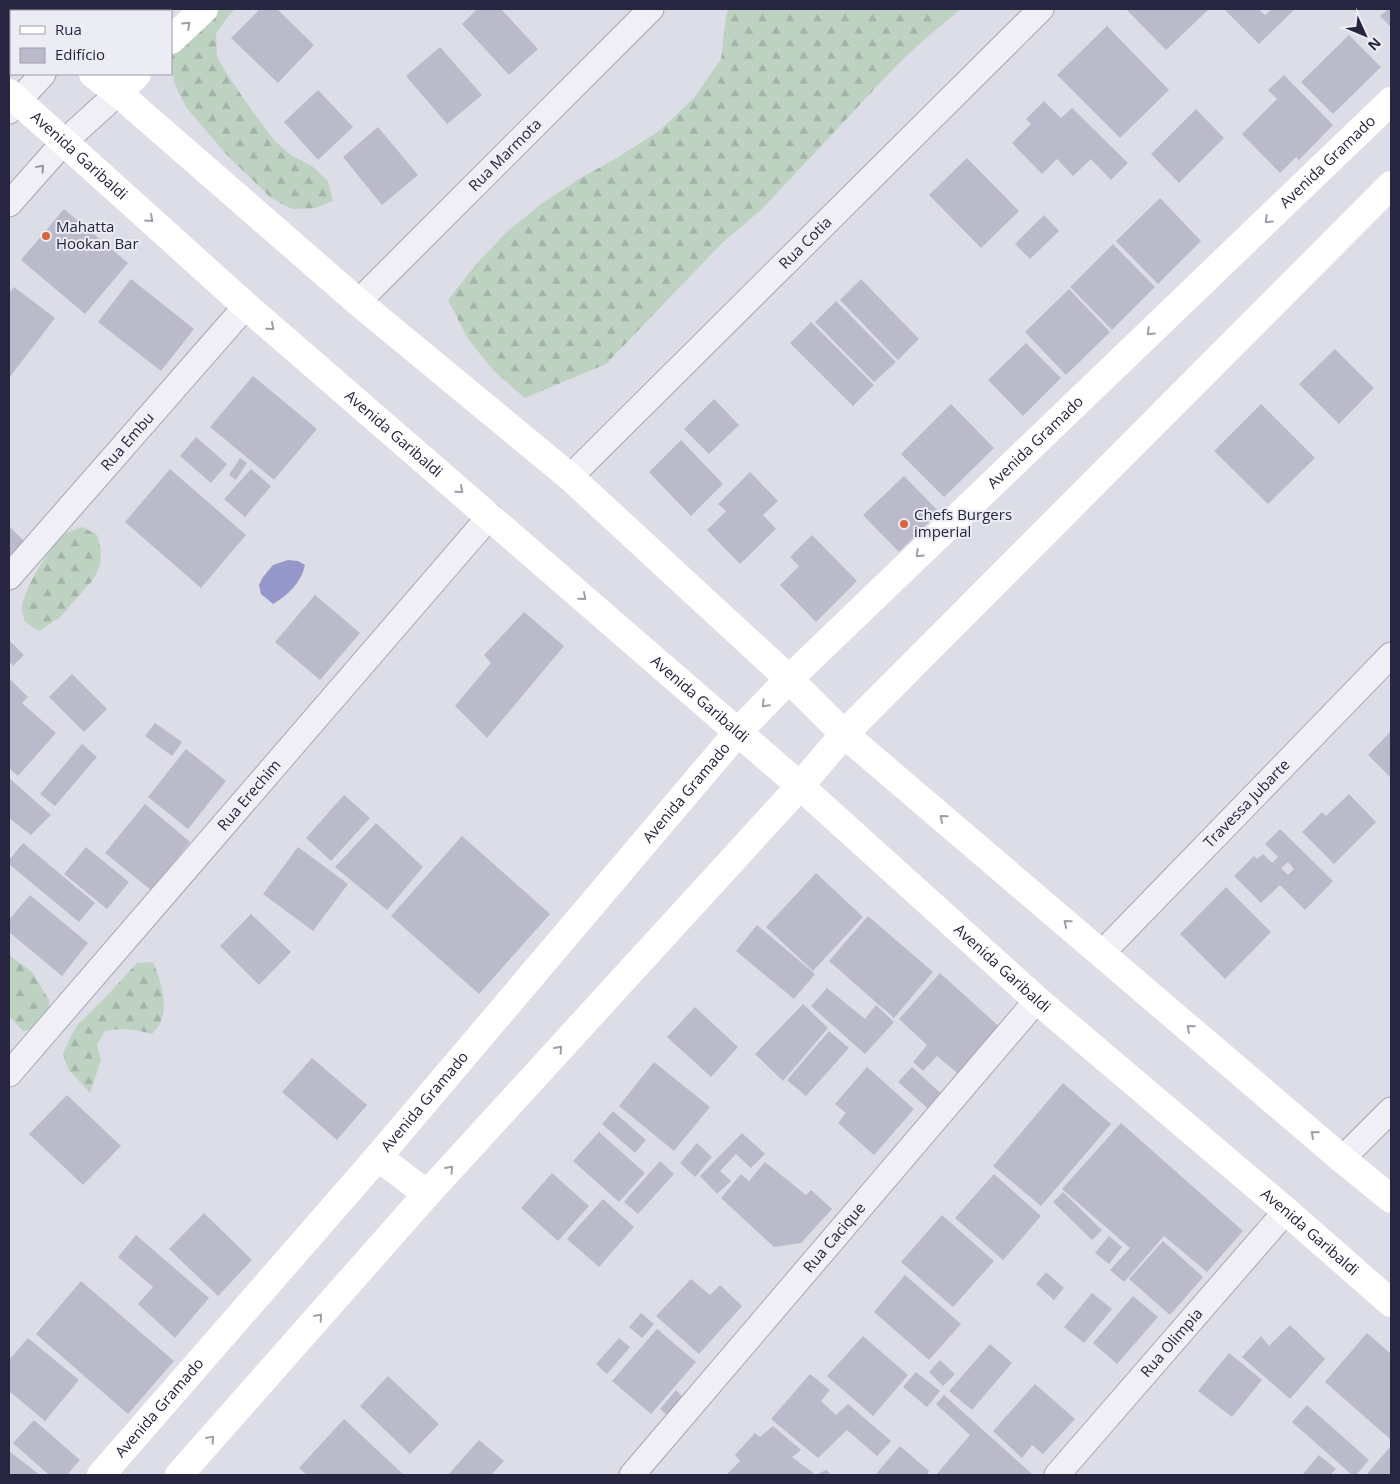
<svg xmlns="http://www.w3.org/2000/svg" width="1400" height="1484" viewBox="0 0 1400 1484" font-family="'Open Sans',sans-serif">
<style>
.forest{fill:url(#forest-firs)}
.water{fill:#9597ca}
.building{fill:#bbbacb;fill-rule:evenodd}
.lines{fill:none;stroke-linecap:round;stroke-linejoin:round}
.street-casing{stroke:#a6a6b5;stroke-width:27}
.street{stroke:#f0eff6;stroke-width:25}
.secondary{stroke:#fff;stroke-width:28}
.oneway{stroke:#9e9da9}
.oneway2{stroke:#9694a4}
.poi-dot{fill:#d66639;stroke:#ececf5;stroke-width:2}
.labels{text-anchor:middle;stroke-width:4;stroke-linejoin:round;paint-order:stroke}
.street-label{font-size:15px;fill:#27253f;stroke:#ececf5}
.poi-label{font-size:15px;fill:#27253f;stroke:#ececf5;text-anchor:start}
</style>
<defs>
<pattern id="forest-firs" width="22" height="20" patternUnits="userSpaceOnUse" patternTransform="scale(1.25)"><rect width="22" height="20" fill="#bdd2c1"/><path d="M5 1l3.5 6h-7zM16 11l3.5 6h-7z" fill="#a2b4a7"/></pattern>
</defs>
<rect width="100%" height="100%" fill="#dddde8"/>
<path class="forest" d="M 202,9 L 235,9 L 229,15 L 216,34 L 217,57 L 227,74 L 250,108 L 275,141 L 291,155 L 312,166 L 328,181 L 333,201 L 315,208 L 292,209 L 271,198 L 226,154 L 186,107 L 176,87 L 171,68 L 171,43 Z
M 728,9 L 961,9 L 928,36 L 896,66 L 761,210 L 722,243 L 606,364 L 525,398 L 494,371 L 468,339 L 448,300 L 477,263 L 507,232 L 541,204 L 579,179 L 615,159 L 659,131 L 694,98 L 721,59 L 726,16 Z
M 83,527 L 97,535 L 101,550 L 100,566 L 93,580 L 59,618 L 39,631 L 25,622 C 24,617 22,612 22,607 C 23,590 53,540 68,532 C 73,530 78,529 83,527 Z
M 9,955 L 32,972 L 49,1000 L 50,1016 L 39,1028 L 23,1031 L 9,1016 Z
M 153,962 C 160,979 168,1001 161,1021 C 160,1025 155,1030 152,1034 C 135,1029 122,1028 105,1031 L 97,1045 L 101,1060 L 90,1093 L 68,1069 L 63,1054 L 70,1038 L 78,1024 L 102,1001 L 137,963 Z"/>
<path class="water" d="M 288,560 L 298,561 L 305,565 C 301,583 288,595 273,604 L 261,594 L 259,585 L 263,577 L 273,565 Z"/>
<path class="building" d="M 260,9 L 277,9 L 314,45 L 278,83 L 231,38 Z
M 477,9 L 501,9 L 538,49 L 509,75 L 462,24 Z
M 1126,9 L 1209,9 L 1166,50 Z
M 1224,9 L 1258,9 L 1265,15 L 1272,9 L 1295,9 L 1259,44 Z
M 1388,9 L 1391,9 L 1391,27 L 1380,16 Z
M 1107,26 L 1169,90 L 1120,138 L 1057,75 Z
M 1349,35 L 1381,67 L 1333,114 L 1301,82 Z
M 440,47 L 482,95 L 447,124 L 406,76 Z
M 1284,75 L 1333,125 L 1299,160 L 1296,157 L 1280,173 L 1242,134 L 1277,99 L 1268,90 Z
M 318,90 L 353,127 L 318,160 L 284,122 Z
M 1044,101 L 1061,118 L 1072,108 L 1128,163 L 1111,180 L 1091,159 L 1073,176 L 1057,159 L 1042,174 L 1012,143 L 1031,124 L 1026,119 Z
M 1196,109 L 1224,138 L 1179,183 L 1151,154 Z
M 378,127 L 418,175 L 382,205 L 343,157 Z
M 967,158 L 1019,211 L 981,248 L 929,195 Z
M 1160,198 L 1201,241 L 1158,284 L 1116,241 Z
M 64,209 L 128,263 L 85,314 L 21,260 Z
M 1044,215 L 1059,231 L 1030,259 L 1015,244 Z
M 1113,244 L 1155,287 L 1112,330 L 1070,287 Z
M 131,279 L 194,329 L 161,371 L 98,322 Z
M 861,279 L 919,339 L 898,360 L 840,300 Z
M 14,287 L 55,318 L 9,378 L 9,293 Z
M 1069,289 L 1110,332 L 1066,375 L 1025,332 Z
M 836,301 L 896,362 L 874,382 L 815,322 Z
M 811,322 L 874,385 L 853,406 L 790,343 Z
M 1026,343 L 1061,378 L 1023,416 L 988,380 Z
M 1335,349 L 1374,388 L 1339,424 L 1299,384 Z
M 253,376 L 317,429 L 274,480 L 210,427 Z
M 714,399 L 739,425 L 709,454 L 684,429 Z
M 951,404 L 994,448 L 944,497 L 901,454 Z
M 1261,404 L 1315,458 L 1268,504 L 1214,451 Z
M 196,437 L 227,464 L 211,483 L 180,456 Z
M 681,440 L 723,484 L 691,516 L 649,472 Z
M 240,458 L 247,463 L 236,480 L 229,475 Z
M 170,469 L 246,535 L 201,588 L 125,522 Z
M 251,469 L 271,486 L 245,517 L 224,499 Z
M 750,472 L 778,501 L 763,515 L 776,529 L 740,564 L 707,530 L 726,511 L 718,504 Z
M 904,476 L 939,512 L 899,552 L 863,515 Z
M 9,526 L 25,542 L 9,559 Z
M 812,535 L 857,581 L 816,622 L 780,585 L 799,566 L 790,557 Z
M 315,595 L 360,633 L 320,680 L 275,642 Z
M 524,612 L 564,646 L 487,738 L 455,706 L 491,663 L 484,655 Z
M 11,642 L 24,655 L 13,666 L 9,661 L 9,643 Z
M 72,674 L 107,709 L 84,732 L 49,697 Z
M 9,678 L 28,697 L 22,703 L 56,733 L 18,776 L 9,768 Z
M 155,723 L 182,742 L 172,756 L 145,736 Z
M 1391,731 L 1391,778 L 1368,755 Z
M 82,744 L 97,757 L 55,806 L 40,794 Z
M 186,749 L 226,781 L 188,829 L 148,797 Z
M 9,778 L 51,815 L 31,835 L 9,818 Z
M 1349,794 L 1376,822 L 1334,864 L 1302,832 L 1322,812 L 1326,816 Z
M 344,795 L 370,818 L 331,861 L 306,838 Z
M 145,804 L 190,842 L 151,890 L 105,853 Z
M 376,823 L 423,867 L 387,910 L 335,867 Z
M 1280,829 L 1333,881 L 1305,910 L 1280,885 L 1261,903 L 1234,876 L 1254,856 L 1257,859 L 1263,854 L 1272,863 L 1278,857 L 1265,844 ZM 1288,862 L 1294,869 L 1288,875 L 1281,868 Z
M 462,836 L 550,914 L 479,994 L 391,916 Z
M 23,843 L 95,903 L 79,922 L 9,864 L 9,860 Z
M 86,847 L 129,882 L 107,909 L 64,874 Z
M 298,847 L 348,884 L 313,931 L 263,894 Z
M 816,873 L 863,917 L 813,971 L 766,927 Z
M 1226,887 L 1271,932 L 1225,979 L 1180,934 Z
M 30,895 L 88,943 L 62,976 L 9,932 L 9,920 Z
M 251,914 L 291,952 L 259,985 L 220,946 Z
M 868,916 L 933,972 L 894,1018 L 829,961 Z
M 757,925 L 815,974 L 794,999 L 736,951 Z
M 940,973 L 1004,1031 L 962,1077 L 937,1056 L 923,1071 L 913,1062 L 927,1045 L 899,1019 Z
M 827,988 L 865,1019 L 876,1005 L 894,1022 L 865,1054 L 811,1006 Z
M 803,1004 L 828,1028 L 783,1081 L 755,1054 Z
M 695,1007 L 738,1047 L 711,1077 L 667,1037 Z
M 829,1031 L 849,1048 L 806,1096 L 787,1080 Z
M 312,1058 L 367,1105 L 337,1140 L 282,1092 Z
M 654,1062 L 710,1107 L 674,1151 L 619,1106 Z
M 867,1067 L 914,1109 L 874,1155 L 838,1123 L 846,1113 L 835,1104 Z
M 912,1067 L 946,1098 L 933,1113 L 898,1082 Z
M 1063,1083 L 1111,1124 L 1041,1206 L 993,1166 Z
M 67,1095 L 121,1146 L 83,1185 L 29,1134 Z
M 613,1111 L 646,1140 L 635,1153 L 602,1124 Z
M 1121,1123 L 1243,1231 L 1207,1272 L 1164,1236 L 1124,1282 L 1110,1270 L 1130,1248 L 1062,1189 Z
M 599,1132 L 645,1173 L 619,1202 L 573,1161 Z
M 742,1133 L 765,1154 L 751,1168 L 736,1154 L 720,1171 L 731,1181 L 717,1194 L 700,1176 Z
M 697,1143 L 712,1157 L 695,1177 L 680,1163 Z
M 660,1161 L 674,1174 L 638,1214 L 624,1202 Z
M 765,1162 L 806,1195 L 811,1190 L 832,1209 L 801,1243 L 774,1247 L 721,1198 L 741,1174 L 749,1181 Z
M 552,1173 L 589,1206 L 558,1241 L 521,1208 Z
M 994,1174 L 1041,1216 L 1003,1260 L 955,1218 Z
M 1063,1192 L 1102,1230 L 1092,1240 L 1053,1202 Z
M 603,1199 L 634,1227 L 599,1267 L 567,1239 Z
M 204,1213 L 252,1260 L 218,1296 L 169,1249 Z
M 942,1215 L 994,1261 L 953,1307 L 901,1262 Z
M 136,1235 L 209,1298 L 175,1338 L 138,1304 L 153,1287 L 118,1257 Z
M 1109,1236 L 1122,1247 L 1109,1264 L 1095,1253 Z
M 1163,1241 L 1203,1277 L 1170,1315 L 1129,1279 Z
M 1046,1272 L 1064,1288 L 1054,1300 L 1036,1284 Z
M 905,1275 L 961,1324 L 929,1360 L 874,1312 Z
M 691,1279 L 710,1295 L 720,1285 L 742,1306 L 699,1354 L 656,1316 Z
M 81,1281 L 174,1361 L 128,1414 L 36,1334 Z
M 1092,1293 L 1112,1309 L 1084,1343 L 1064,1327 Z
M 1133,1296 L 1158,1317 L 1117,1364 L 1093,1343 Z
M 641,1313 L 654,1324 L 642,1338 L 629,1327 Z
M 1290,1325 L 1325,1359 L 1290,1399 L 1242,1357 L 1261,1336 L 1269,1346 Z
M 657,1329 L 696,1362 L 651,1414 L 612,1381 Z
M 1367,1333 L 1391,1354 L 1391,1438 L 1390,1439 L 1325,1382 Z
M 863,1336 L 908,1375 L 873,1416 L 827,1376 Z
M 28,1338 L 79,1380 L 45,1421 L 9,1391 L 9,1360 Z
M 619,1338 L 630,1347 L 607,1374 L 596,1364 Z
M 990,1344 L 1012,1363 L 972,1410 L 949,1391 Z
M 1229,1353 L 1262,1380 L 1232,1417 L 1198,1391 Z
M 940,1360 L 955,1374 L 943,1386 L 929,1372 Z
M 916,1372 L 940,1391 L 927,1407 L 903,1387 Z
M 810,1374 L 830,1390 L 821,1401 L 836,1415 L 848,1404 L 891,1441 L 877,1456 L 847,1430 L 818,1458 L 771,1419 Z
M 388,1376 L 439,1424 L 410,1454 L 360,1406 Z
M 1035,1384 L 1075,1419 L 1043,1454 L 1032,1445 L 1022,1458 L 993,1431 Z
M 676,1390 L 684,1398 L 668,1416 L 660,1409 Z
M 944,1395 L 1032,1474 L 1031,1475 L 936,1475 L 970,1435 L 936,1404 Z
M 1307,1405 L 1369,1460 L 1356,1475 L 1352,1475 L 1292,1422 Z
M 344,1419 L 404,1475 L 307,1475 L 299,1468 Z
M 34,1420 L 80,1460 L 67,1475 L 49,1475 L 13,1443 Z
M 773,1426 L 801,1450 L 792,1457 L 816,1475 L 826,1470 L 832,1475 L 726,1475 L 740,1461 L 735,1455 L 755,1433 L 760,1437 Z
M 479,1440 L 504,1461 L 491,1475 L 448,1475 Z
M 900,1446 L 929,1471 L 927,1475 L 875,1475 Z
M 1391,1446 L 1391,1475 L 1366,1475 Z
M 9,1451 L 40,1475 L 9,1475 Z
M 1319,1455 L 1336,1469 L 1330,1475 L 1302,1475 Z"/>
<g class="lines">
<defs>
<g id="street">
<path d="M 9,111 L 43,74"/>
<path d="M 9,204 L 64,142 L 118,93"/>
<path id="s1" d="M 358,302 L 651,9"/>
<path id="s2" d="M 570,477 L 1041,9"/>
<path id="s3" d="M 9,577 L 246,306"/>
<path id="s4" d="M 1102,953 L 1391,655"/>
<path id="s5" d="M 9,1074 L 490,516"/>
<path d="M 1342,1159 L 1391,1110"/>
<path id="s6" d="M 632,1475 L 1037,1000"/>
<path id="s7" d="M 1057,1475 L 1286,1211"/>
</g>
</defs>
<use href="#street" class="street-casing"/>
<use href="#street" class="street"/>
<g class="secondary">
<path d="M 10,9 L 13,11"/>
<path d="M 106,11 L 109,9"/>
<path d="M 171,40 L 204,9"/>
<path d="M 93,74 L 118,93 L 358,302 L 570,477 L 789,679 L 844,734 L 1342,1159 L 1391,1199"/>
<path id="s8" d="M 9,93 L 64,142 L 246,306 L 800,786 L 1037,1000 L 1286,1211 L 1391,1303"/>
<path d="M 118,93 L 137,74"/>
<path d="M 378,1157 L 427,1194"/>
<path id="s9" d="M 101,1475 L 378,1157 L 738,732 L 789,679 L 1391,101"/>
<path d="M 179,1475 L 427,1194 L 800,786 L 844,734 L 1391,185"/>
</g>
</g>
<defs><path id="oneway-chevron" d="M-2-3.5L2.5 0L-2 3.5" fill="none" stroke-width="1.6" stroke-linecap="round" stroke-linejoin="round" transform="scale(1.25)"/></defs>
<g class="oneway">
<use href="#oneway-chevron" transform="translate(187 25) rotate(-44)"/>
<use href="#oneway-chevron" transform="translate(150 219) rotate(42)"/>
<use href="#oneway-chevron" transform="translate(1268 220) rotate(136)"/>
<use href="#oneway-chevron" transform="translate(271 327) rotate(41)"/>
<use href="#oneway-chevron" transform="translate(1150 332) rotate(136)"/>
<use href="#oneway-chevron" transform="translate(460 490) rotate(41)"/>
<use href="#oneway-chevron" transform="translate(919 554) rotate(136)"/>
<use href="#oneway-chevron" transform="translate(583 597) rotate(41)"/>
<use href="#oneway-chevron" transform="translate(765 704) rotate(134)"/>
<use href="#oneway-chevron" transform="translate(943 818) rotate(-140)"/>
<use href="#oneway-chevron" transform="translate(1067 923) rotate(-140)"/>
<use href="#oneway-chevron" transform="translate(1190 1028) rotate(-139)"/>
<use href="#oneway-chevron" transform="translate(559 1049) rotate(-48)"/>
<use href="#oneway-chevron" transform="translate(1314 1134) rotate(-139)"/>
<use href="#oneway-chevron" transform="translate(450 1169) rotate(-48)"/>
<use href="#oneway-chevron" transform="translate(319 1317) rotate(-49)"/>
<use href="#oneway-chevron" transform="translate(211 1439) rotate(-49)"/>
</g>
<use class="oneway2" href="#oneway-chevron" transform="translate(41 168) rotate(-48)"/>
<g class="poi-dot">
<circle cx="46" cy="236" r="5"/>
<circle cx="904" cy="524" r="5"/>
</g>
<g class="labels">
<g class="street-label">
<text dy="5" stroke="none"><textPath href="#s8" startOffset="94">Avenida Garibaldi</textPath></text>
<text dy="5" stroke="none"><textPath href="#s1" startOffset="208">Rua Marmota</textPath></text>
<text dy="5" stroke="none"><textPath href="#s9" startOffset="1799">Avenida Gramado</textPath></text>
<text dy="5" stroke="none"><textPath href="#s2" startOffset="332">Rua Cotia</textPath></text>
<text dy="5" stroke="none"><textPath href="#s8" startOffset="514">Avenida Garibaldi</textPath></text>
<text dy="5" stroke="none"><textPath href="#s3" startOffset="180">Rua Embu</textPath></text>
<text dy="5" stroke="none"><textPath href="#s9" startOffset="1394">Avenida Gramado</textPath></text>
<text dy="5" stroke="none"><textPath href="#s8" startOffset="919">Avenida Garibaldi</textPath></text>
<text dy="5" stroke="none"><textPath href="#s9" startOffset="899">Avenida Gramado</textPath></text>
<text dy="5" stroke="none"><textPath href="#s5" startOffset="368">Rua Erechim</textPath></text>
<text dy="5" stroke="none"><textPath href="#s4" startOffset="208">Travessa Jubarte</textPath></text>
<text dy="5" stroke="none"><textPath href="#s8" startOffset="1324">Avenida Garibaldi</textPath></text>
<text dy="5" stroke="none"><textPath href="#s9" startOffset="494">Avenida Gramado</textPath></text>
<text dy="5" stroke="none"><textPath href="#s8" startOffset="1729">Avenida Garibaldi</textPath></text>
<text dy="5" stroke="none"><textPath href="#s6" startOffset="312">Rua Cacique</textPath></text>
<text dy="5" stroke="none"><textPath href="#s7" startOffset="175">Rua Olimpia</textPath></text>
<text dy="5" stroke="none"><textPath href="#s9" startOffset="89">Avenida Gramado</textPath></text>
</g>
<g class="poi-label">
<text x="56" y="232">Mahatta<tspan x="56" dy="17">Hookan Bar</tspan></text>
<text x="914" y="520">Chefs Burgers<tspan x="914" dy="17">imperial</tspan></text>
</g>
</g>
<rect width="1400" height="1484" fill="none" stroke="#27253f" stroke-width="20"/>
<rect x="10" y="10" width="162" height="65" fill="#ececf5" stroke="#9d9cac"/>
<rect x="20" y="26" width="25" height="8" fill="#ffffff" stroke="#9d9cac"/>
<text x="55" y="35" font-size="15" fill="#27253f">Rua</text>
<rect x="20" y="48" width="25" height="15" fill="#bbbacb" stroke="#9d9cac"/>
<text x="55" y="60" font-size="15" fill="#27253f">Edifício</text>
<g transform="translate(1365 35) rotate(134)" stroke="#ececf5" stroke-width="4" paint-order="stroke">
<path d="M0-4L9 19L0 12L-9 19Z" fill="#27253f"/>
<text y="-8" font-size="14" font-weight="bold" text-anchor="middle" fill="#27253f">N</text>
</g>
</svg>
